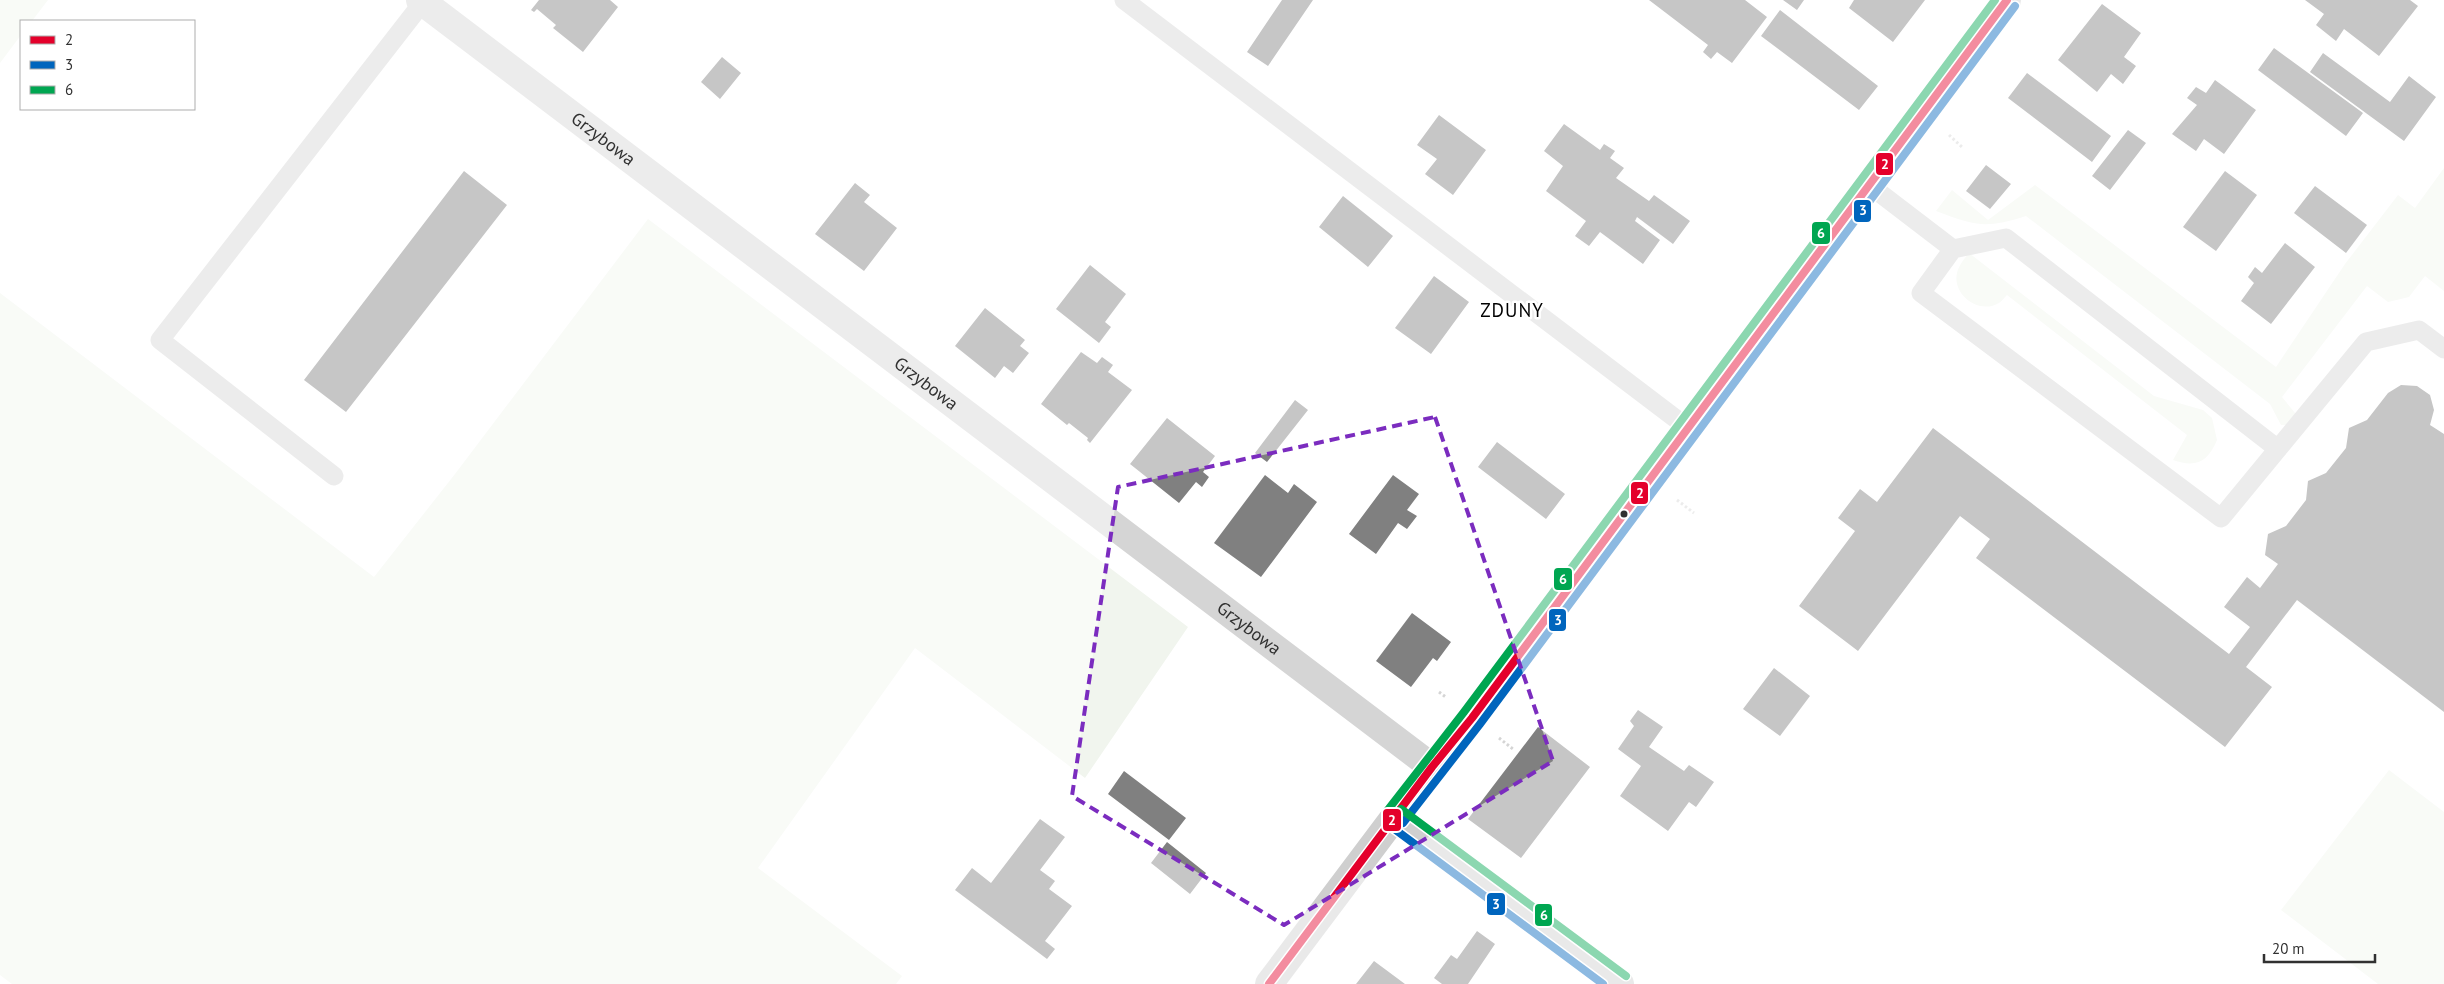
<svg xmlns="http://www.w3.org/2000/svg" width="2444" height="984" viewBox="0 0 2444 984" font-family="'PT Sans',sans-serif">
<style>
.green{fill:#f1f5ee}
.building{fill:#808080}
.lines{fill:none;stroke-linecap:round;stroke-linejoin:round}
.path{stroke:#d5d5d5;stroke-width:3;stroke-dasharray:2.5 2.5;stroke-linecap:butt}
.lane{stroke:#d5d5d5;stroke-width:19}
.street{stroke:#d5d5d5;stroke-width:28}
.secondary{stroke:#cfcfcf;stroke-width:28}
.bus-1-casing{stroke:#fff;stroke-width:11}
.bus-2-casing{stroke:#fff;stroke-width:11}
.bus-3-casing{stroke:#fff;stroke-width:11}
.bus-1{stroke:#e4002b;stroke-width:8}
.bus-2{stroke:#0065bd;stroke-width:8}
.bus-3{stroke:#00a651;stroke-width:8}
.marked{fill:none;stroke:#7b2cbf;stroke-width:4;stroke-dasharray:10 6;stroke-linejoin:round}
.bus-dot{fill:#313131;stroke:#fff;stroke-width:2}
.labels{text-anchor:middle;stroke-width:5;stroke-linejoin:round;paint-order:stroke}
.street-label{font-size:18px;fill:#313131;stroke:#fff}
.neighbourhood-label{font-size:19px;letter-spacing:1px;fill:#000;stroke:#fff}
.line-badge{stroke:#fff;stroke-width:2}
.badge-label{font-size:14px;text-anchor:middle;font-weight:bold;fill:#fff}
</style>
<rect width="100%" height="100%" fill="#fff"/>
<path class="green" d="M 0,0 L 48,0 L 32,21 L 21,21 L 21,35 L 0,63 Z
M 2444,168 L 2444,291 L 2425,276 L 2409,297 L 2388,302 L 2367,286 L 2282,397 L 2300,419 L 2290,425 L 2281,425 L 2270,404 L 2026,216 C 1985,229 1976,226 1936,211 L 1952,190 L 1988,220 L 2035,185 L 2276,367 L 2345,264 L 2398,195 L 2415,208 Z
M 648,219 L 1188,627 L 1085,778 L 915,648 L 758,868 L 902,976 L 896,984 L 12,984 L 0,975 L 0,293 L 374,577 L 455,474 Z
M 1969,253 L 2154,396 L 2203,410 L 2212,418 L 2217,440 C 2208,462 2196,468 2173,460 L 2187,435 L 2007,295 C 2005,297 2002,301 1999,303 C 1979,315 1952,295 1957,273 C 1959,265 1964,259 1969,253 Z
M 2389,770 L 2444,812 L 2444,984 L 2378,984 L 2281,910 Z"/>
<path class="building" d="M 539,0 L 610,0 L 618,7 L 583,52 L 553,28 L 556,25 L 537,9 L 534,12 L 531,10 Z
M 1282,0 L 1313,0 L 1268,66 L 1247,52 Z
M 1649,0 L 1745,0 L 1767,17 L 1732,63 L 1717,52 L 1711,59 L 1703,52 L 1708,45 Z
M 1783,0 L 1804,0 L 1797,10 Z
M 1854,0 L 1925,0 L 1893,42 L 1849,8 Z
M 2305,0 L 2410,0 L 2418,6 L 2379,56 L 2344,29 L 2336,41 L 2316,25 L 2324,14 Z
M 2102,4 L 2141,33 L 2124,57 L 2136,66 L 2123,84 L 2111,74 L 2097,92 L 2058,60 Z
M 1780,10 L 1878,86 L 1859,110 L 1761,36 Z
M 2274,48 L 2363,113 L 2346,136 L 2258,70 Z
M 2323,53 L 2390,102 L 2409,76 L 2436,97 L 2404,141 L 2310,72 Z
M 722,57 L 741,73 L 720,99 L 701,82 Z
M 2027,73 L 2111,136 L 2092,162 L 2008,98 Z
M 2215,80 L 2256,110 L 2224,154 L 2204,139 L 2196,151 L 2172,134 L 2197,105 L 2187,98 L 2196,87 L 2206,93 Z
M 1439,115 L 1486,150 L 1453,195 L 1425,174 L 1437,159 L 1417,145 Z
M 1564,124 L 1600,150 L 1604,144 L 1615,151 L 1610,158 L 1624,168 L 1616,178 L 1649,201 L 1654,195 L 1690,221 L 1673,244 L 1637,217 L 1635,221 L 1660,240 L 1643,264 L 1600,232 L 1589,246 L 1575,236 L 1586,221 L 1546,191 L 1563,166 L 1544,151 Z
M 2128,130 L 2146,143 L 2110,190 L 2092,176 Z
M 1986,165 L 2011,184 L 1990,209 L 1966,191 Z
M 464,171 L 507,205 L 346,412 L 304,380 Z
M 2225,171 L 2257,195 L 2216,251 L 2183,227 Z
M 855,183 L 870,195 L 864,202 L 897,228 L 864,271 L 815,234 Z
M 2315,186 L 2367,225 L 2346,253 L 2294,213 Z
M 1343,196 L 1393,236 L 1368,267 L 1319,227 Z
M 2285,243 L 2315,267 L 2271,324 L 2241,301 L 2254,283 L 2248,277 L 2255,267 L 2262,273 Z
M 1090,265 L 1126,294 L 1105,322 L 1111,327 L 1099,343 L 1056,309 Z
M 1434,276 L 1469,302 L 1431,354 L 1395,328 Z
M 985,308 L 1025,340 L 1020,346 L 1029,353 L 1013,373 L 1004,366 L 995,378 L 955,346 Z
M 1081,352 L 1097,363 L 1102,357 L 1113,365 L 1108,372 L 1132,390 L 1090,443 L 1087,440 L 1088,438 L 1069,423 L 1067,425 L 1041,404 Z
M 2401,385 L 2417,386 L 2430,395 L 2434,410 L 2430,425 L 2444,434 L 2444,712 L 2297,600 L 2246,667 L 2272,687 L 2225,747 L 1976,558 L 1990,539 L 1960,516 L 1858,651 L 1799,606 L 1855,531 L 1838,518 L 1860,489 L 1877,502 L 1933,428 L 2229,654 L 2250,627 L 2224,607 L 2247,577 L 2260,588 L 2278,564 L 2265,555 L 2268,534 L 2286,526 L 2306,500 L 2308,481 L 2326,473 L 2346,448 L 2349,428 L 2367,420 L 2388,393 Z
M 1295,400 L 1308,410 L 1267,462 L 1255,453 Z
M 1167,418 L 1215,456 L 1203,472 L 1209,477 L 1202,487 L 1196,482 L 1179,503 L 1130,464 Z
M 1497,442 L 1565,494 L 1546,519 L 1478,467 Z
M 1265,475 L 1288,493 L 1294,484 L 1317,502 L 1261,577 L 1214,543 Z
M 1393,475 L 1419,494 L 1407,510 L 1417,516 L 1407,529 L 1398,523 L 1376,554 L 1349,534 Z
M 1412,613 L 1451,642 L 1437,661 L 1433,658 L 1411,687 L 1376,661 Z
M 1774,668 L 1810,696 L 1780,736 L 1743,709 Z
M 1638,710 L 1663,727 L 1649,747 L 1684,771 L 1689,765 L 1714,782 L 1696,807 L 1689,802 L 1668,831 L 1620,796 L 1641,766 L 1618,749 L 1634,726 L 1630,721 Z
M 1538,727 L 1590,767 L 1521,858 L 1468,819 Z
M 1124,771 L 1186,818 L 1169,840 L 1108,794 Z
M 1040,819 L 1065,837 L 1040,870 L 1055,881 L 1049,889 L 1072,906 L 1045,941 L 1055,949 L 1047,959 L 955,890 L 972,868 L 991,883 Z
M 1167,842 L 1206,873 L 1190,894 L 1151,863 Z
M 1477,931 L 1495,944 L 1468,984 L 1442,984 L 1434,978 L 1451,955 L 1457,959 Z
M 1374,961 L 1405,984 L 1356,984 Z"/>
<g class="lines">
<path class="path" d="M 1949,135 L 1963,148
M 1677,500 L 1694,513
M 1439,692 L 1447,698
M 1499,738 L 1513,749"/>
<path class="lane" d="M 1124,0 L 1688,428
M 1868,184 L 1953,249
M 2278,449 L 2006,238 L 1953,249 L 1921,293 L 2221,518 L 2366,342 L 2419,330 L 2444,349
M 334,476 L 160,340 L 423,2"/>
<path class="street" id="s1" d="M 420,0 L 1432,767"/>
<path class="secondary" d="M 1395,817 L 1620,984
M 1269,984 L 1432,767 L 1472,718 L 2007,0"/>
<defs>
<path id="bus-1" d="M 1269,984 L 1432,767 L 1472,718 L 2007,0"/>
<path id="bus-2" d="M 1403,823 L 1480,724 L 2015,6
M 1389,825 L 1603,984"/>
<path id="bus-3" d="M 1401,809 L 1626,976
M 1387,811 L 1464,712 L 1995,0"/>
</defs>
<use href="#bus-1" class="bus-1-casing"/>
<use href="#bus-2" class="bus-2-casing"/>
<use href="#bus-3" class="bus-3-casing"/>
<use href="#bus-1" class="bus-1"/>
<use href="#bus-2" class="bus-2"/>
<use href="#bus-3" class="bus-3"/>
</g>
<path d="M0 0H2444V984H0ZM 1435,417 L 1553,761 L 1284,925 L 1072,796 L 1118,487 Z" fill="#fff" fill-opacity=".55" fill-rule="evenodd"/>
<path class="marked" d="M 1435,417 L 1553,761 L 1284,925 L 1072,796 L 1118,487 Z"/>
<circle class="bus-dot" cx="1624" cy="514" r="4.5"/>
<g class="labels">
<g class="street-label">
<text dy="6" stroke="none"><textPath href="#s1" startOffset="230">Grzybowa</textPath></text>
<text dy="6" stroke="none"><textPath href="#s1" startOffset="635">Grzybowa</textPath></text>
<text dy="6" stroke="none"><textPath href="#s1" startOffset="1040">Grzybowa</textPath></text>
</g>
<g class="neighbourhood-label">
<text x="1512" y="317">ZDUNY</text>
</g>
</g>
<g class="line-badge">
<rect x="1875" y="152" width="19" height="24" rx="5" fill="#e4002b"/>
<rect x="1853" y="199" width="19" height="24" rx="5" fill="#0065bd"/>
<rect x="1811" y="221" width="20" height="24" rx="5" fill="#00a651"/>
<rect x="1630" y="481" width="19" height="24" rx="5" fill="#e4002b"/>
<rect x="1553" y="567" width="20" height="24" rx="5" fill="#00a651"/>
<rect x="1548" y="608" width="19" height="24" rx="5" fill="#0065bd"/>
<rect x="1382" y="808" width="20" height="24" rx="5" fill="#e4002b"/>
<rect x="1486" y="892" width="20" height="24" rx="5" fill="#0065bd"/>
<rect x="1534" y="903" width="19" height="24" rx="5" fill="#00a651"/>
</g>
<g class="badge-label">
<text x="1885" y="169">2</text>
<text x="1863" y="215">3</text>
<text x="1821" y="238">6</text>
<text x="1640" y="498">2</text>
<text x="1563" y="584">6</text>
<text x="1558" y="625">3</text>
<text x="1392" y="825">2</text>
<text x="1496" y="909">3</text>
<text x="1544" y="920">6</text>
</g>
<rect x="20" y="20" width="175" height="90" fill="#ffffff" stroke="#adadad"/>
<rect x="30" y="36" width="25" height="8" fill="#e4002b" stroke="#adadad"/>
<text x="65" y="45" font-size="15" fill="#313131">2</text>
<rect x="30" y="61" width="25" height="8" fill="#0065bd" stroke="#adadad"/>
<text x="65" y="70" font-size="15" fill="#313131">3</text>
<rect x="30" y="86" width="25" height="8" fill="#00a651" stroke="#adadad"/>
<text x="65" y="95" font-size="15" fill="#313131">6</text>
<path d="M2264 954v8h111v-8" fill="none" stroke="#313131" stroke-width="2.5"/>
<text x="2272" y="954" font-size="15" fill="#313131" stroke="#ffffff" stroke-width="4" paint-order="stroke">20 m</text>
</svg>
